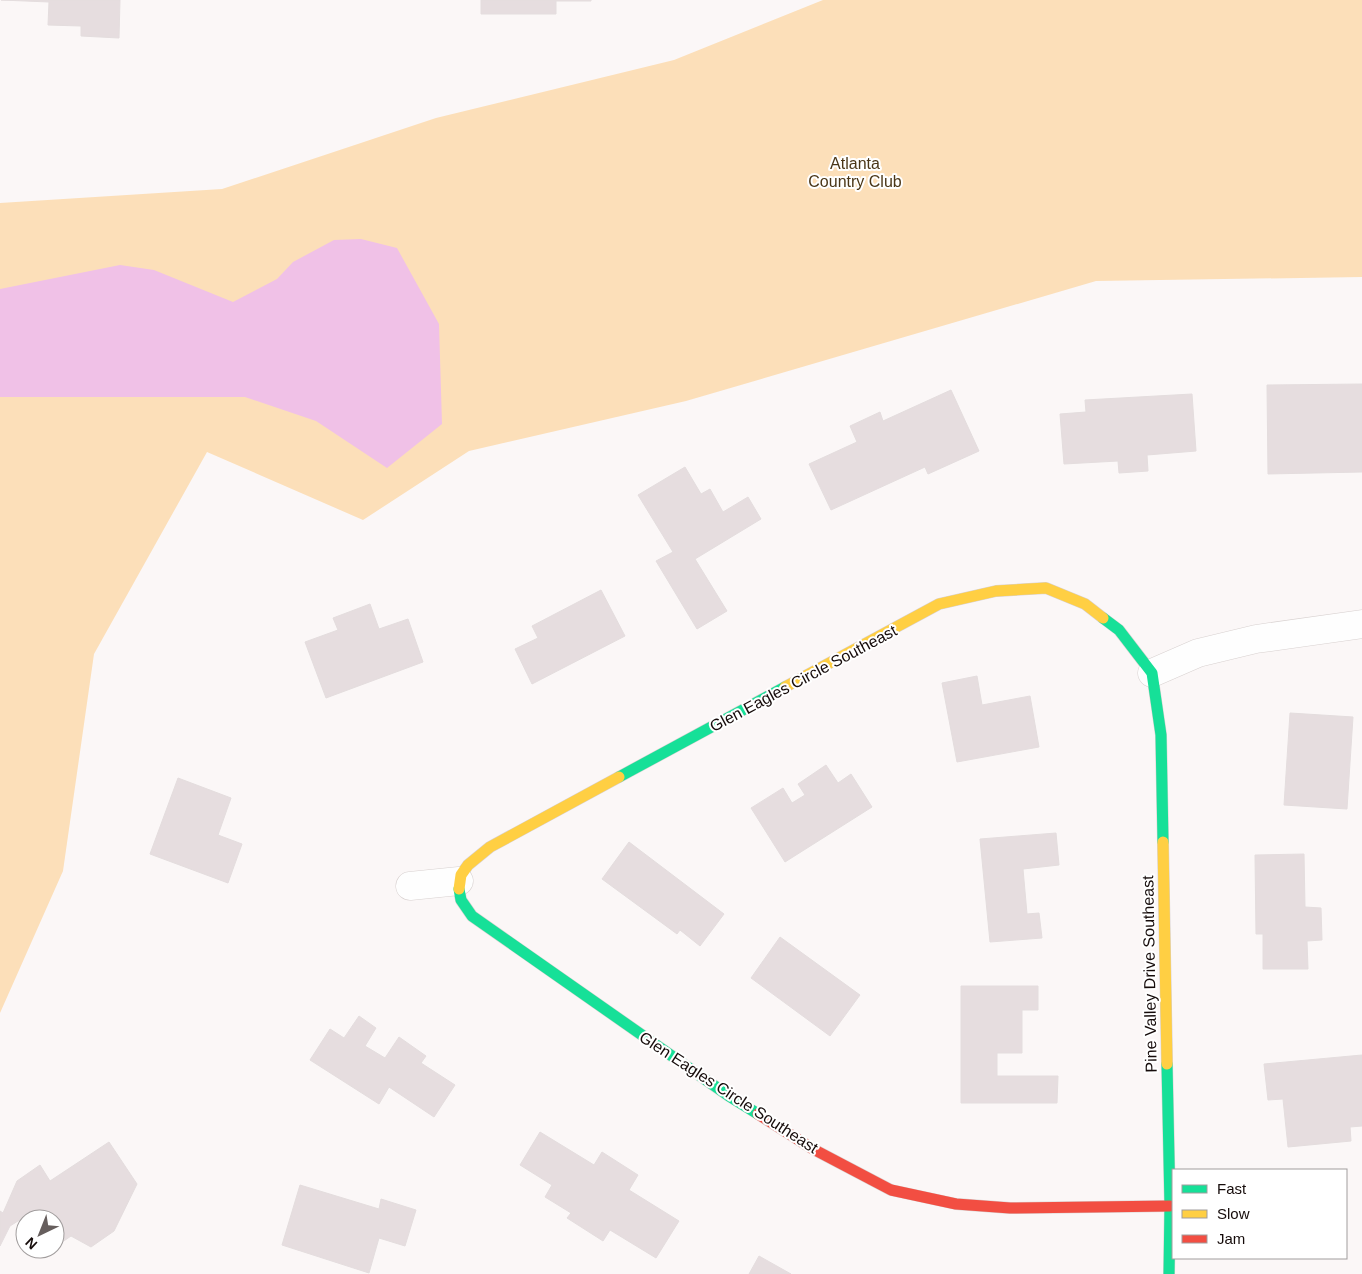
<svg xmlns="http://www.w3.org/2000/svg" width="1362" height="1274" viewBox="0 0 1362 1274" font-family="Helvetica,sans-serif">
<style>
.green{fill:#fcdfb9}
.water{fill:#f0c1e7}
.building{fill:#e6dddf;stroke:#e4ddde}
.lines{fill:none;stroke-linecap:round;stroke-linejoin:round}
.street-casing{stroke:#d8d1d0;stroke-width:29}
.fast-casing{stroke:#d8d1d0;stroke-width:12}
.slow-casing{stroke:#d8d1d0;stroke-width:12}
.jam-casing{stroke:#d8d1d0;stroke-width:12}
.street{stroke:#fefefe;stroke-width:28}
.fast{stroke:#16e098;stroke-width:11}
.slow{stroke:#ffcf43;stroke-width:11}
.jam{stroke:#f24e42;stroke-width:11}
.labels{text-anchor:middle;stroke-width:4;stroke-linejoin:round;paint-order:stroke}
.park-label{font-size:16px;fill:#4a3617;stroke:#fff}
.street-label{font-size:16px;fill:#150b0a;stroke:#fff}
</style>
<rect width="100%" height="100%" fill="#fbf7f7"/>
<path class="green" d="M 823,0 L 1362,0 L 1362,277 L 1096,281 L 686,401 L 469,451 L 363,520 L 207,452 L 94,654 L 63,871 L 0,1013 L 0,203 L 222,189 L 436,118 L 674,60 Z"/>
<path class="water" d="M 361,239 L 397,248 L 439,324 L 442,424 L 387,468 L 316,421 L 245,397 L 0,397 L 0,289 L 120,265 L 154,270 L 233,302 L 277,279 L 293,262 L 334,240 Z"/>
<path class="building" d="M 1,0 L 120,0 L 119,38 L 81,36 L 81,26 L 48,25 L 49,2 Z
M 481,0 L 591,0 L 591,1 L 556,1 L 556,14 L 481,14 Z
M 1362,384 L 1362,472 L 1268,474 L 1267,385 Z
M 951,390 L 979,451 L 928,474 L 925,467 L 831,510 L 809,464 L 857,442 L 850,426 L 880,412 L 883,421 Z
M 1192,394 L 1196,451 L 1147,455 L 1148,471 L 1119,473 L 1118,461 L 1064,464 L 1060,414 L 1086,412 L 1085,400 Z
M 685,467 L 701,494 L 710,489 L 723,512 L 748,497 L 761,519 L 695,559 L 727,611 L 697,629 L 656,561 L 673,552 L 638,495 Z
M 601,590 L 625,636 L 532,684 L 515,649 L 538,638 L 532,626 Z
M 370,604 L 379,629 L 408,619 L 423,662 L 326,698 L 305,642 L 338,630 L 333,618 Z
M 977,676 L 982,705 L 1030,696 L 1039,747 L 957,762 L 942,683 Z
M 1290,713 L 1353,717 L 1347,809 L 1284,805 Z
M 826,765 L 838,783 L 851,774 L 872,807 L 785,862 L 751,808 L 783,788 L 792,803 L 805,795 L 798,784 Z
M 178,778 L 231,798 L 218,835 L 242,844 L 228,883 L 150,854 Z
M 1056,833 L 1059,865 L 1023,869 L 1027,914 L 1039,913 L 1042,938 L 990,942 L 980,839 Z
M 629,842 L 724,914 L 700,946 L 680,930 L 677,934 L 602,879 Z
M 1304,854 L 1305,907 L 1321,908 L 1322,940 L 1307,941 L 1308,969 L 1263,969 L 1263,934 L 1256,934 L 1255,855 Z
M 780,937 L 860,995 L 830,1036 L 751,978 Z
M 961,986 L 1038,986 L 1038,1010 L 1022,1010 L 1022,1053 L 997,1053 L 997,1076 L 1058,1076 L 1057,1103 L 961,1103 Z
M 359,1016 L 376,1028 L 365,1046 L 385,1058 L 399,1037 L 426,1056 L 421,1063 L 455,1085 L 434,1117 L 389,1087 L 379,1104 L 310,1060 L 330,1029 L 344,1038 Z
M 1362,1055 L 1362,1126 L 1350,1127 L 1351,1141 L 1288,1147 L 1283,1099 L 1268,1100 L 1264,1064 Z
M 540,1132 L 594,1165 L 602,1152 L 638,1175 L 629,1190 L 679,1221 L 656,1258 L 610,1230 L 603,1241 L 567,1218 L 571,1213 L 545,1197 L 552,1185 L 520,1165 Z
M 109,1142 L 137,1184 L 114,1231 L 91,1247 L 71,1236 L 55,1247 L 55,1219 L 29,1219 L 26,1216 L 10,1226 L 0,1246 L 0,1211 L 3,1213 L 17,1181 L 40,1165 L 50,1181 Z
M 300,1185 L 379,1209 L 381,1199 L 416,1210 L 405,1246 L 379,1238 L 369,1273 L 282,1245 Z
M 759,1256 L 791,1274 L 749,1274 Z"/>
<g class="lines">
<defs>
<path id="street" d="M 1152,673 L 1198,653 L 1256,639 L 1362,624
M 410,886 L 459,881"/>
<path id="fast" d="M 1103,618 L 1119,630 L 1152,673 L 1161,735 L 1163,842
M 619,777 L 785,687
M 459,889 L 461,900 L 472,916 L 729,1096 L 758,1114
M 1167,1064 L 1170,1206 L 1169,1274"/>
<path id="slow" d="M 785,687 L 939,604 L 996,591 L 1046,588 L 1085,604 L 1103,618
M 1163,842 L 1167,1064
M 459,889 L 461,875 L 468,865 L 490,847 L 619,777"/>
<path id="jam" d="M 758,1114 L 813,1149 L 891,1190 L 956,1204 L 1010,1208 L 1170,1206"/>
</defs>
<use href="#street" class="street-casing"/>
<use href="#fast" class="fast-casing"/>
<use href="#slow" class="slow-casing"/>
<use href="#jam" class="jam-casing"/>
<use href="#street" class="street"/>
<use href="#fast" class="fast"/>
<use href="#slow" class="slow"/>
<use href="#jam" class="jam"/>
</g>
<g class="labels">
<g class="park-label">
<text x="855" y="169">Atlanta<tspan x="855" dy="18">Country Club</tspan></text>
</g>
<g class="street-label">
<text transform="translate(803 678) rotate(-28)" y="6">Glen Eagles Circle Southeast</text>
<text transform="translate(1149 974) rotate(-91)" y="6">Pine Valley Drive Southeast</text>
<text transform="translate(729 1092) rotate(33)" y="6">Glen Eagles Circle Southeast</text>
</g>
</g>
<rect x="1172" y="1169" width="175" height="90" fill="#ffffff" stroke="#a19d9d"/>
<rect x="1182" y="1185" width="25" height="8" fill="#16e098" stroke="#a19d9d"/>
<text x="1217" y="1194" font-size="15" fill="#150b0a">Fast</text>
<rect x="1182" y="1210" width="25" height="8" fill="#ffcf43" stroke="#a19d9d"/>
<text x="1217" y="1219" font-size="15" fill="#150b0a">Slow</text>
<rect x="1182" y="1235" width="25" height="8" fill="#f24e42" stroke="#a19d9d"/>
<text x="1217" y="1244" font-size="15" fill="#150b0a">Jam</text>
<g transform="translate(40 1234) rotate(223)"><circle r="24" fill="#ffffff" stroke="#a19d9d"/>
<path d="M0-4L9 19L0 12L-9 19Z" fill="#665e5d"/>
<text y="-8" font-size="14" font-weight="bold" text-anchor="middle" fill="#150b0a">N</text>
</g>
</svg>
